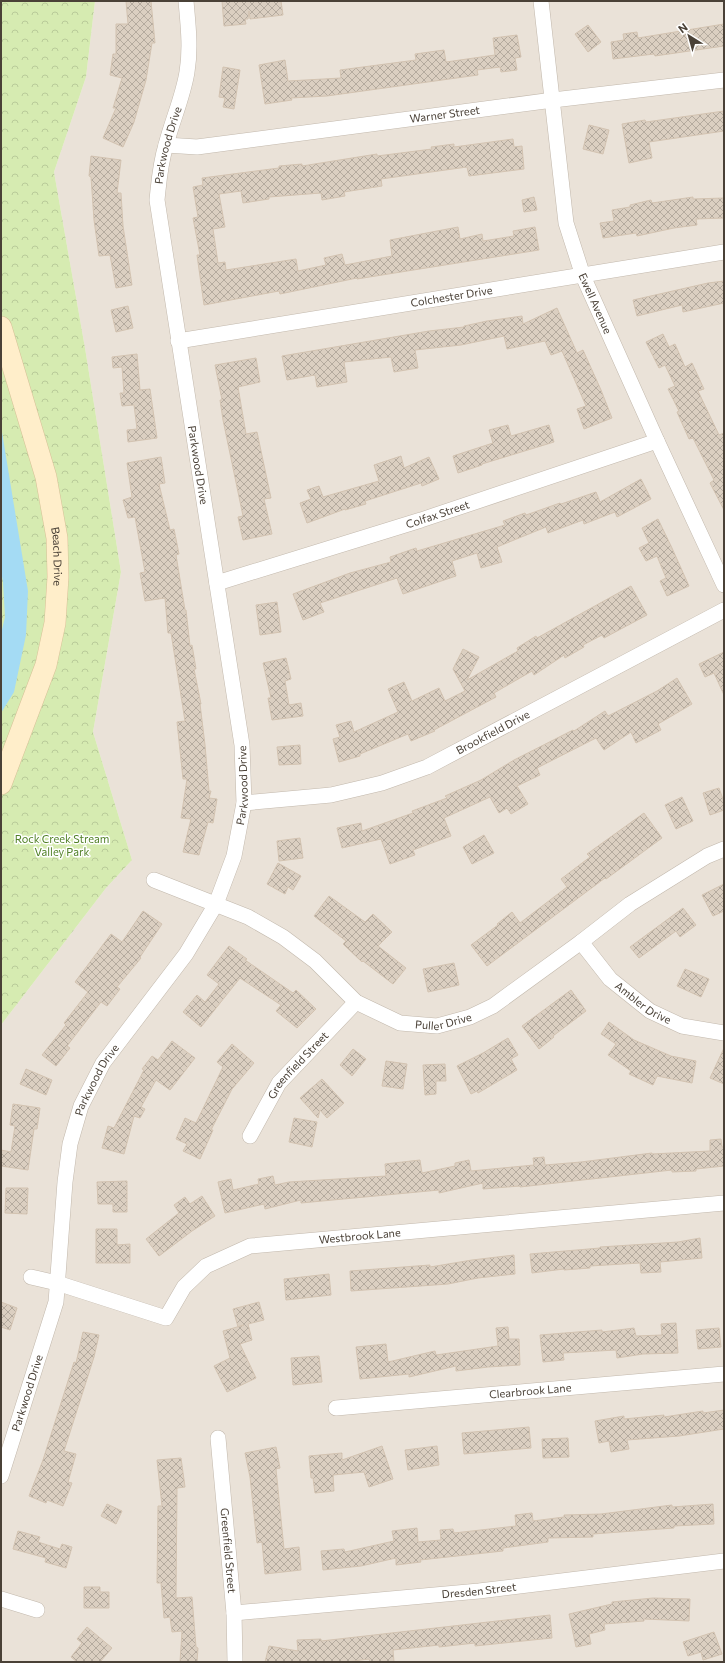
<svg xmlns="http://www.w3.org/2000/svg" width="725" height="1663" viewBox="0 0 725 1663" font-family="Commissioner,sans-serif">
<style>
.residential{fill:#eae2d8}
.park{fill:url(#park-crowns)}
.water{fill:#a4dbf4}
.building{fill:url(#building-cross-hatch);stroke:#d3c3b1}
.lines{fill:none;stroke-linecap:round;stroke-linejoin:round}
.street-casing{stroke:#c2b8ac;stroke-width:16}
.secondary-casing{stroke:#d7c198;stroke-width:22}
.street{stroke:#fff;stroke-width:15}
.secondary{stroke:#ffeeca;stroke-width:21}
.labels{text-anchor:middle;stroke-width:3;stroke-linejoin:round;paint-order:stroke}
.street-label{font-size:11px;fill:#4a4137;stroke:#fff}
.park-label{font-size:11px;fill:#508026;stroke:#fff}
</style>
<defs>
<pattern id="park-crowns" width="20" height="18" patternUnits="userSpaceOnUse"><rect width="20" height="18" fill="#d6ebb1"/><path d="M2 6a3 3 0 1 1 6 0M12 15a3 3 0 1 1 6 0" fill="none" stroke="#b9cb99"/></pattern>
<pattern id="building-cross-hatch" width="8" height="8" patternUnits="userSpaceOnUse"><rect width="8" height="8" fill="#dbcfc1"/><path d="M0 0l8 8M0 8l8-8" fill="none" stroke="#b4aa9e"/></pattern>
</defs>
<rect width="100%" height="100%" fill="#f5f1ea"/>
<path class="residential" d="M 95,1 L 724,1 L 724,1662 L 1,1662 L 1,1025 L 106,888 L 132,860 L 93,732 L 121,572 L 85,348 L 54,172 L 86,77 Z"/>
<path class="park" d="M 1,1 L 95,1 L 86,77 L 54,172 L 85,348 L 121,572 L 93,732 L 132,860 L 106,888 L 1,1025 Z"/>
<path class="water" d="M 1,426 L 28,591 L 26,635 L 14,692 L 1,713 L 1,634 L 5,617 L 3,582 L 1,571 Z"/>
<path class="building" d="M 126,1 L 151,1 L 155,43 L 152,43 L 146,80 L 134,122 L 123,147 L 103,138 L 116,108 L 113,108 L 122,78 L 110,75 L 113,54 L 116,54 L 116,24 L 128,24 Z
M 222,1 L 281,1 L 283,15 L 250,19 L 249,11 L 248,19 L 245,19 L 246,24 L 224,26 Z
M 724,24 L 724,46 L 655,56 L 654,54 L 613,59 L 611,42 L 624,40 L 623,34 L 637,32 L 638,38 Z
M 588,25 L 601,42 L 588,52 L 575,34 Z
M 517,35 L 521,57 L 515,58 L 517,70 L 501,72 L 500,67 L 477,70 L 478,75 L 327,96 L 291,98 L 292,100 L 265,104 L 259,65 L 285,60 L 288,81 L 341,78 L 340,70 L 416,60 L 415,54 L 444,50 L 446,62 L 495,55 L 493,38 Z
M 223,67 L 240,70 L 234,109 L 223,107 L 225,98 L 219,97 Z
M 724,111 L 724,131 L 649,142 L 652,158 L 629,163 L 622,124 L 645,120 L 646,122 Z
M 589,125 L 609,130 L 603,154 L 583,149 Z
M 513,139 L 514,147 L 522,146 L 524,169 L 469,176 L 467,167 L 381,179 L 382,186 L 344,192 L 345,196 L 322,200 L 321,193 L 269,197 L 269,199 L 243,203 L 241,191 L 219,194 L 225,227 L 213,229 L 218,263 L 225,262 L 226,270 L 296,259 L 298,271 L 326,265 L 324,258 L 342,254 L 345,265 L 392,256 L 390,240 L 458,227 L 460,239 L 482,234 L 483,241 L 514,236 L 513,231 L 535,227 L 539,250 L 357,279 L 357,278 L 280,294 L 279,291 L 204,305 L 197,255 L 200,255 L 193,218 L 198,217 L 193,187 L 203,185 L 202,178 L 279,168 L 279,166 L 302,164 L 302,166 L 377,154 L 377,156 L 432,149 L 431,147 L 454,144 L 454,147 Z
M 91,156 L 121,160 L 117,193 L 121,193 L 123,226 L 132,285 L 116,288 L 110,255 L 99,256 L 94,220 L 91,177 L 89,176 Z
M 534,197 L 537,210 L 524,212 L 522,200 Z
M 693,197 L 693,199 L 724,198 L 724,218 L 696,219 L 697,225 L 674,228 L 637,236 L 636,233 L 603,238 L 600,223 L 614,221 L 612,210 L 630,207 L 630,205 L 651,200 L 652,203 Z
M 724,281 L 724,303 L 683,312 L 682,305 L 637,316 L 633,300 L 708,283 Z
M 128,306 L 133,328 L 116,332 L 111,310 Z
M 557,308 L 577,353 L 583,350 L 601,390 L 612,418 L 584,429 L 577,409 L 586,406 L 562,351 L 551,355 L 545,341 L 507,349 L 504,336 L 461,345 L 415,350 L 418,368 L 394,372 L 391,357 L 344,362 L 347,382 L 317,387 L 315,375 L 287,380 L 282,356 L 429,331 L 464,327 L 464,326 L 487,321 L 522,316 L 523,324 Z
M 663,334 L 669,347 L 675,344 L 685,367 L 692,363 L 704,389 L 698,391 L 719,435 L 724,433 L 724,510 L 710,483 L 714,480 L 693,438 L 689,439 L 677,412 L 679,411 L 668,389 L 675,386 L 665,365 L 659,368 L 646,342 Z
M 137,354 L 140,390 L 150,389 L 157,438 L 128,442 L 127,430 L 137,429 L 134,405 L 122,406 L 120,393 L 124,393 L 122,367 L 113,368 L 112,357 Z
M 256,358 L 260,382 L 238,387 L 246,434 L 257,432 L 271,498 L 264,499 L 272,534 L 243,540 L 238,517 L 243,516 L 223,420 L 220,400 L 222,400 L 215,365 Z
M 508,425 L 511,436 L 549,425 L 554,442 L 482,464 L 482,465 L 458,473 L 453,456 L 493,443 L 489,430 Z
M 401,456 L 404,468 L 429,457 L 439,479 L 422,486 L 421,483 L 365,501 L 366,504 L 345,510 L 345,509 L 307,523 L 300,503 L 311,499 L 307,490 L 319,486 L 323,497 L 379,481 L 374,465 Z
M 161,457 L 165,483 L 159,484 L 170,530 L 174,529 L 179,554 L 176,555 L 185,610 L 186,610 L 190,646 L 192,645 L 196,669 L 194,669 L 201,704 L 200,704 L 205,745 L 209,791 L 211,791 L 209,798 L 217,799 L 213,823 L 208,822 L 199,855 L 183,852 L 191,819 L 181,818 L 187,779 L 183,779 L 177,722 L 185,721 L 171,633 L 168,633 L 165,598 L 145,601 L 140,573 L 145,572 L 135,517 L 128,518 L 123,500 L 132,497 L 127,463 Z
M 641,479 L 651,499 L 617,517 L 615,512 L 584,524 L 583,520 L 548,533 L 546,527 L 497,547 L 502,562 L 481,568 L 477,553 L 452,561 L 456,576 L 403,594 L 397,578 L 320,603 L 324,612 L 303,620 L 293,594 L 350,573 L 391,562 L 390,557 L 416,548 L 417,551 L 505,525 L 503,521 L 525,513 L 526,515 L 560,503 L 561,504 L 596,492 L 600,502 Z
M 658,519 L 672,548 L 689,586 L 667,596 L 660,581 L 666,578 L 657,556 L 646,561 L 639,548 L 649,543 L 642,528 Z
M 631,586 L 647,615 L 604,638 L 602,635 L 583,645 L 584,647 L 565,658 L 564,655 L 534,675 L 532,671 L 494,693 L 496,697 L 434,730 L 435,731 L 411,741 L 408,734 L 360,754 L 360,756 L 339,762 L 333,739 L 340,737 L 336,725 L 351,721 L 354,732 L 398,712 L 388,689 L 404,682 L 412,701 L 439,688 L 445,701 L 465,691 L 453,669 L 463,649 L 479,657 L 467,680 L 518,651 L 517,648 L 536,636 L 537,638 Z
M 277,602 L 281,632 L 260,635 L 256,605 Z
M 724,652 L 724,695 L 714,673 L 705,677 L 699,664 Z
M 286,658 L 291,679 L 285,681 L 289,705 L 301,703 L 303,716 L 272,720 L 268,698 L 271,698 L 263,663 Z
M 677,678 L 692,704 L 658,724 L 661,730 L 636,743 L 631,732 L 604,750 L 596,738 L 537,768 L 540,775 L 517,786 L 528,804 L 511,814 L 507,808 L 499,813 L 490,797 L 444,818 L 451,836 L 413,850 L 415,855 L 390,864 L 381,839 L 342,848 L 337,828 L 361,823 L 362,831 L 413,813 L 412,811 L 447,798 L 445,796 L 481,780 L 514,760 L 573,730 L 574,731 L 605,711 L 608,716 L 657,691 Z
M 300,745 L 301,764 L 279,765 L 277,747 Z
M 719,788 L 724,802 L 724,810 L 710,815 L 703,793 Z
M 682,797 L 693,821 L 676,829 L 665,805 Z
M 644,813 L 662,838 L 606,879 L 605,878 L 487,966 L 471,945 L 498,925 L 497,924 L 512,912 L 520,923 L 567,887 L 561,879 L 590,857 L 587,854 Z
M 484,835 L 494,853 L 472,864 L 463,847 Z
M 300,838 L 303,858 L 279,861 L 277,841 Z
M 278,863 L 301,876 L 293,890 L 288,887 L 285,894 L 267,884 Z
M 724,884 L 724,911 L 713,916 L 702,895 Z
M 329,896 L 365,922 L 373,914 L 392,932 L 378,946 L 406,968 L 393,984 L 363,961 L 362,962 L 343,944 L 346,941 L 314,916 Z
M 683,908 L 696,925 L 680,937 L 676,931 L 639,958 L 630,947 Z
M 143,911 L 162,924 L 140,957 L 141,958 L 117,987 L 120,989 L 107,1006 L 101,1002 L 67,1046 L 70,1048 L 56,1066 L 42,1055 L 66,1025 L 64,1023 L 88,992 L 75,982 L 111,934 L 122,942 Z
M 229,946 L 247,959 L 245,960 L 293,993 L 296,990 L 316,1009 L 297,1028 L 276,1011 L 281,1005 L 240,978 L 201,1027 L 183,1012 L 197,995 L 205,1002 L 219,984 L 207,975 Z
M 454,963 L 459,985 L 428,992 L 423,969 Z
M 685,969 L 709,979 L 701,997 L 677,986 Z
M 571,990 L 586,1011 L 553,1036 L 554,1037 L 539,1049 L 522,1026 Z
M 609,1022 L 634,1040 L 671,1056 L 696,1061 L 692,1083 L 657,1076 L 653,1085 L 629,1074 L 631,1071 L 608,1055 L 616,1044 L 601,1034 Z
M 508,1038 L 518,1055 L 511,1059 L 517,1070 L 490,1086 L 478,1093 L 477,1091 L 471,1094 L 457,1066 L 483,1053 Z
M 172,1041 L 195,1058 L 170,1090 L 156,1080 L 141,1107 L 145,1109 L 140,1118 L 134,1116 L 124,1154 L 102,1148 L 108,1126 L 114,1128 L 144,1070 L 142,1069 L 152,1056 L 158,1060 Z
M 232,1044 L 254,1063 L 232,1089 L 211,1130 L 213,1130 L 200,1159 L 183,1151 L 187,1144 L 176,1139 L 185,1118 L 196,1123 L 223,1067 L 217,1062 Z
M 724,1048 L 724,1084 L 710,1078 Z
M 353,1049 L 366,1059 L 352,1076 L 340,1065 Z
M 386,1061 L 407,1064 L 403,1089 L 382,1086 Z
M 445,1064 L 446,1081 L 436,1081 L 436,1094 L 425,1095 L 423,1065 Z
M 26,1069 L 52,1080 L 46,1095 L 20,1084 Z
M 322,1079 L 344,1103 L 327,1118 L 320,1110 L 318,1118 L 300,1098 Z
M 13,1104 L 40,1108 L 37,1129 L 34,1129 L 28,1170 L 1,1166 L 1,1150 L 11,1152 L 15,1126 L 10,1125 Z
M 294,1118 L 317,1122 L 312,1147 L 289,1142 Z
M 721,1139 L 722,1147 L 724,1147 L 724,1166 L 696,1169 L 696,1171 L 672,1172 L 672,1170 L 520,1187 L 520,1186 L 483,1189 L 483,1183 L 439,1193 L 439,1190 L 301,1203 L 301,1200 L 265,1209 L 264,1204 L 225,1213 L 218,1182 L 231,1179 L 233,1190 L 259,1184 L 258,1179 L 273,1176 L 275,1185 L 289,1182 L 386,1176 L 385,1164 L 420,1160 L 422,1173 L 455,1166 L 455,1163 L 469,1160 L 471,1171 L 534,1165 L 533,1158 L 544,1157 L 545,1165 L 581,1162 L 652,1153 L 652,1154 L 710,1151 L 710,1140 Z
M 127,1181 L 127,1212 L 113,1212 L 113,1204 L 98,1204 L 97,1182 Z
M 6,1188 L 28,1188 L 27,1214 L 5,1213 Z
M 202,1196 L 215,1216 L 192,1231 L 159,1256 L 146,1239 L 179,1213 L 174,1205 L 185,1197 L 190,1204 Z
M 96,1229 L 117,1229 L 117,1245 L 130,1244 L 130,1263 L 96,1263 Z
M 700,1238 L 702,1258 L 660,1262 L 661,1272 L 641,1273 L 640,1263 L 590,1266 L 590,1268 L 564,1270 L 564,1269 L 532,1273 L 530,1254 L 600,1248 L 600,1247 L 678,1242 Z
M 514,1255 L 515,1274 L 478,1278 L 448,1284 L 351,1291 L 350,1271 L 430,1265 L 430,1267 L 472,1260 Z
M 329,1274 L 331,1295 L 286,1300 L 284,1279 Z
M 1,1302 L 17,1308 L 10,1330 L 1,1327 Z
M 259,1302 L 264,1320 L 248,1324 L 252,1340 L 240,1344 L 256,1378 L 227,1392 L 214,1366 L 230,1358 L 223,1331 L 244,1325 L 238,1327 L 233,1309 Z
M 676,1323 L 678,1353 L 643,1354 L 617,1358 L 616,1350 L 563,1353 L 564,1360 L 543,1362 L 540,1335 L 602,1330 L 602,1332 L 634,1328 L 636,1336 L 662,1335 L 661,1324 Z
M 508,1327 L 509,1339 L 519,1339 L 520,1365 L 488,1367 L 456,1371 L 456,1366 L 409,1377 L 409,1374 L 360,1379 L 356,1347 L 386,1344 L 388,1362 L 435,1351 L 436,1355 L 498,1346 L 496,1328 Z
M 719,1328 L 721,1347 L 698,1349 L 696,1330 Z
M 83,1332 L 99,1335 L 94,1357 L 64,1451 L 76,1454 L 68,1482 L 72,1483 L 63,1506 L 47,1500 L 46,1503 L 29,1496 L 43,1460 L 74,1362 L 76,1363 Z
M 319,1356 L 322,1382 L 293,1385 L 291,1358 Z
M 724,1410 L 724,1429 L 679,1436 L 627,1440 L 629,1449 L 611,1452 L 609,1441 L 599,1443 L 595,1421 L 624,1416 L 624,1419 L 664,1415 L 664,1417 L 703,1411 L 703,1413 Z
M 529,1427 L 531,1448 L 464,1454 L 462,1433 Z
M 568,1438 L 569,1457 L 543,1458 L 542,1439 Z
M 382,1446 L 393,1479 L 369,1487 L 364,1472 L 333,1475 L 334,1491 L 315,1493 L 313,1478 L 311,1478 L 309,1456 L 342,1453 L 342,1460 Z
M 437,1446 L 439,1465 L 408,1470 L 405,1450 Z
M 276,1447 L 280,1468 L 276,1469 L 284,1549 L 299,1547 L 301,1570 L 265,1574 L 262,1542 L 257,1543 L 250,1477 L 245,1453 Z
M 181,1458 L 185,1487 L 177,1488 L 176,1598 L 192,1597 L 196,1647 L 198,1648 L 197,1662 L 180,1662 L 182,1631 L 172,1632 L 170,1617 L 164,1618 L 161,1583 L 157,1583 L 158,1506 L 162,1506 L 157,1460 Z
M 107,1504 L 122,1511 L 116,1524 L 101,1516 Z
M 713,1504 L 714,1524 L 674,1526 L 674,1528 L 593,1534 L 593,1537 L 548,1538 L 548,1542 L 503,1548 L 503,1551 L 420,1560 L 421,1562 L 396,1565 L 396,1558 L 361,1566 L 323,1570 L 321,1551 L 344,1549 L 345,1552 L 394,1541 L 392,1531 L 417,1528 L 418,1542 L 441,1540 L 440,1530 L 453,1529 L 454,1533 L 516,1526 L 515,1515 L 532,1513 L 533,1521 L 564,1517 L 564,1515 L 601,1514 L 672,1505 L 672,1507 Z
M 18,1531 L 40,1537 L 38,1542 L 60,1549 L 62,1544 L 72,1547 L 66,1568 L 45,1562 L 46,1558 L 13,1549 Z
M 84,1587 L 100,1587 L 100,1592 L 109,1592 L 109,1608 L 84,1608 Z
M 653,1598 L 690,1599 L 689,1621 L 644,1619 L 644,1621 L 604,1624 L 605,1630 L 589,1634 L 591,1644 L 576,1647 L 569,1614 L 612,1604 L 612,1602 Z
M 550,1615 L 552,1638 L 475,1646 L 475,1643 L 439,1647 L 439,1645 L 393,1650 L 394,1662 L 370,1662 L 369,1659 L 346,1662 L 265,1662 L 269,1646 L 298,1651 L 297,1640 L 321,1639 L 321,1641 Z
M 87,1627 L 112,1648 L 100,1662 L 77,1662 L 71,1657 L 82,1643 L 77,1639 Z
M 714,1632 L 722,1654 L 703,1660 L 701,1652 L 688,1656 L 683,1642 Z"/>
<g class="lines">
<defs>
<g id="street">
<path id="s1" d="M 541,1 L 566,223 L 583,276 L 657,441 L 724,585"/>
<path id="s2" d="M 166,145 L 197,147 L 553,100 L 724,80"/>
<path id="s3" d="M 178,341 L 724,252"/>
<path id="s4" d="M 217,583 L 421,520 L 657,441"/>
<path id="s5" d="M 244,803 L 331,795 L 382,783 L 427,767 L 724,610"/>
<path id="s6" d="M 154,880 L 248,917 L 283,937 L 315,961 L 356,1002 L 400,1023 L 437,1026 L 470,1017 L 493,1006 L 581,942 L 630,904 L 707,856 L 724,849"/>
<path id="s7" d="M 581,942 L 610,979 L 650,1011 L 682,1026 L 724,1033"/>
<path id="s8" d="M 250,1136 L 279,1083 L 356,1002"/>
<path id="s9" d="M 31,1277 L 57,1283 L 166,1318 L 184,1287 L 206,1266 L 250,1246 L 724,1203"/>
<path id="s10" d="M 336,1408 L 724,1374"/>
<path id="s11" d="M 218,1438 L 234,1613 L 235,1662"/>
<path id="s12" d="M 1,1476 L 56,1302 L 65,1182 L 70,1144 L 81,1106 L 103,1063 L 186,954 L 216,904 L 234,856 L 244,803 L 242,745 L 157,200 C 159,181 160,164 166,145 C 172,121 183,97 187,72 C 191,48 188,24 186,1"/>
<path d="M 1,1599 L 37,1610"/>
<path id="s13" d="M 234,1613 L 479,1591 L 724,1561"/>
</g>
<g id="secondary">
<path id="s14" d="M 1,327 L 46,477 L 57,538 L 58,577 L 55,623 L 46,665 L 1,784"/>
</g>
</defs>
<use href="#street" class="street-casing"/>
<use href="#secondary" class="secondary-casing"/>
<use href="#street" class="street"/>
<use href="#secondary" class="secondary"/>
</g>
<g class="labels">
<g class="street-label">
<text dy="4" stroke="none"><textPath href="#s2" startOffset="281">Warner Street</textPath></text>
<text dy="4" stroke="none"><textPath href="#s12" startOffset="1395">Parkwood Drive</textPath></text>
<text dy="4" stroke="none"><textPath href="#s3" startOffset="277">Colchester Drive</textPath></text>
<text dy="4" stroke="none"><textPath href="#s1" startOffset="309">Ewell Avenue</textPath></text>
<text transform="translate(198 465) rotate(81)" y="4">Parkwood Drive</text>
<text dy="4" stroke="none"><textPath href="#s4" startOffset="231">Colfax Street</textPath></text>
<text dy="4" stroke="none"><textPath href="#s14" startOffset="237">Beach Drive</textPath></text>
<text dy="4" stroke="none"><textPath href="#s5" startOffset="262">Brookfield Drive</textPath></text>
<text dy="4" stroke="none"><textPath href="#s12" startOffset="747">Parkwood Drive</textPath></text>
<text dy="4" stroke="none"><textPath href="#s7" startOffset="88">Ambler Drive</textPath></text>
<text dy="4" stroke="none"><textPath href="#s6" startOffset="332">Puller Drive</textPath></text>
<text dy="4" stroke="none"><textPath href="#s8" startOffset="86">Greenfield Street</textPath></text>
<text dy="4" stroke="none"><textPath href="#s12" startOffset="411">Parkwood Drive</textPath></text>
<text dy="4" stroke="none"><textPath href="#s9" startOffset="366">Westbrook Lane</textPath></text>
<text dy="4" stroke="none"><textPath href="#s10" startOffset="195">Clearbrook Lane</textPath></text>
<text dy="4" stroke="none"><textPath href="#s12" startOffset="87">Parkwood Drive</textPath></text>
<text dy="4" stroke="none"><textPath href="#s11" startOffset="113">Greenfield Street</textPath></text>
<text dy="4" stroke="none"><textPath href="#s13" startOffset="246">Dresden Street</textPath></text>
</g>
<g class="park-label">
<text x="62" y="843">Rock Creek Stream<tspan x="62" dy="13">Valley Park</tspan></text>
</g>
</g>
<rect width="725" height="1663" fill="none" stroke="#4a4137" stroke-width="4"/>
<g transform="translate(689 36) rotate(323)" stroke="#ffffff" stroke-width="3" paint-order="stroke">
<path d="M0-3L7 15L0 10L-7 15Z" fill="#4a4137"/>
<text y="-6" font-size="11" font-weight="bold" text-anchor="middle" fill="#4a4137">N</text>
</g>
</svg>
